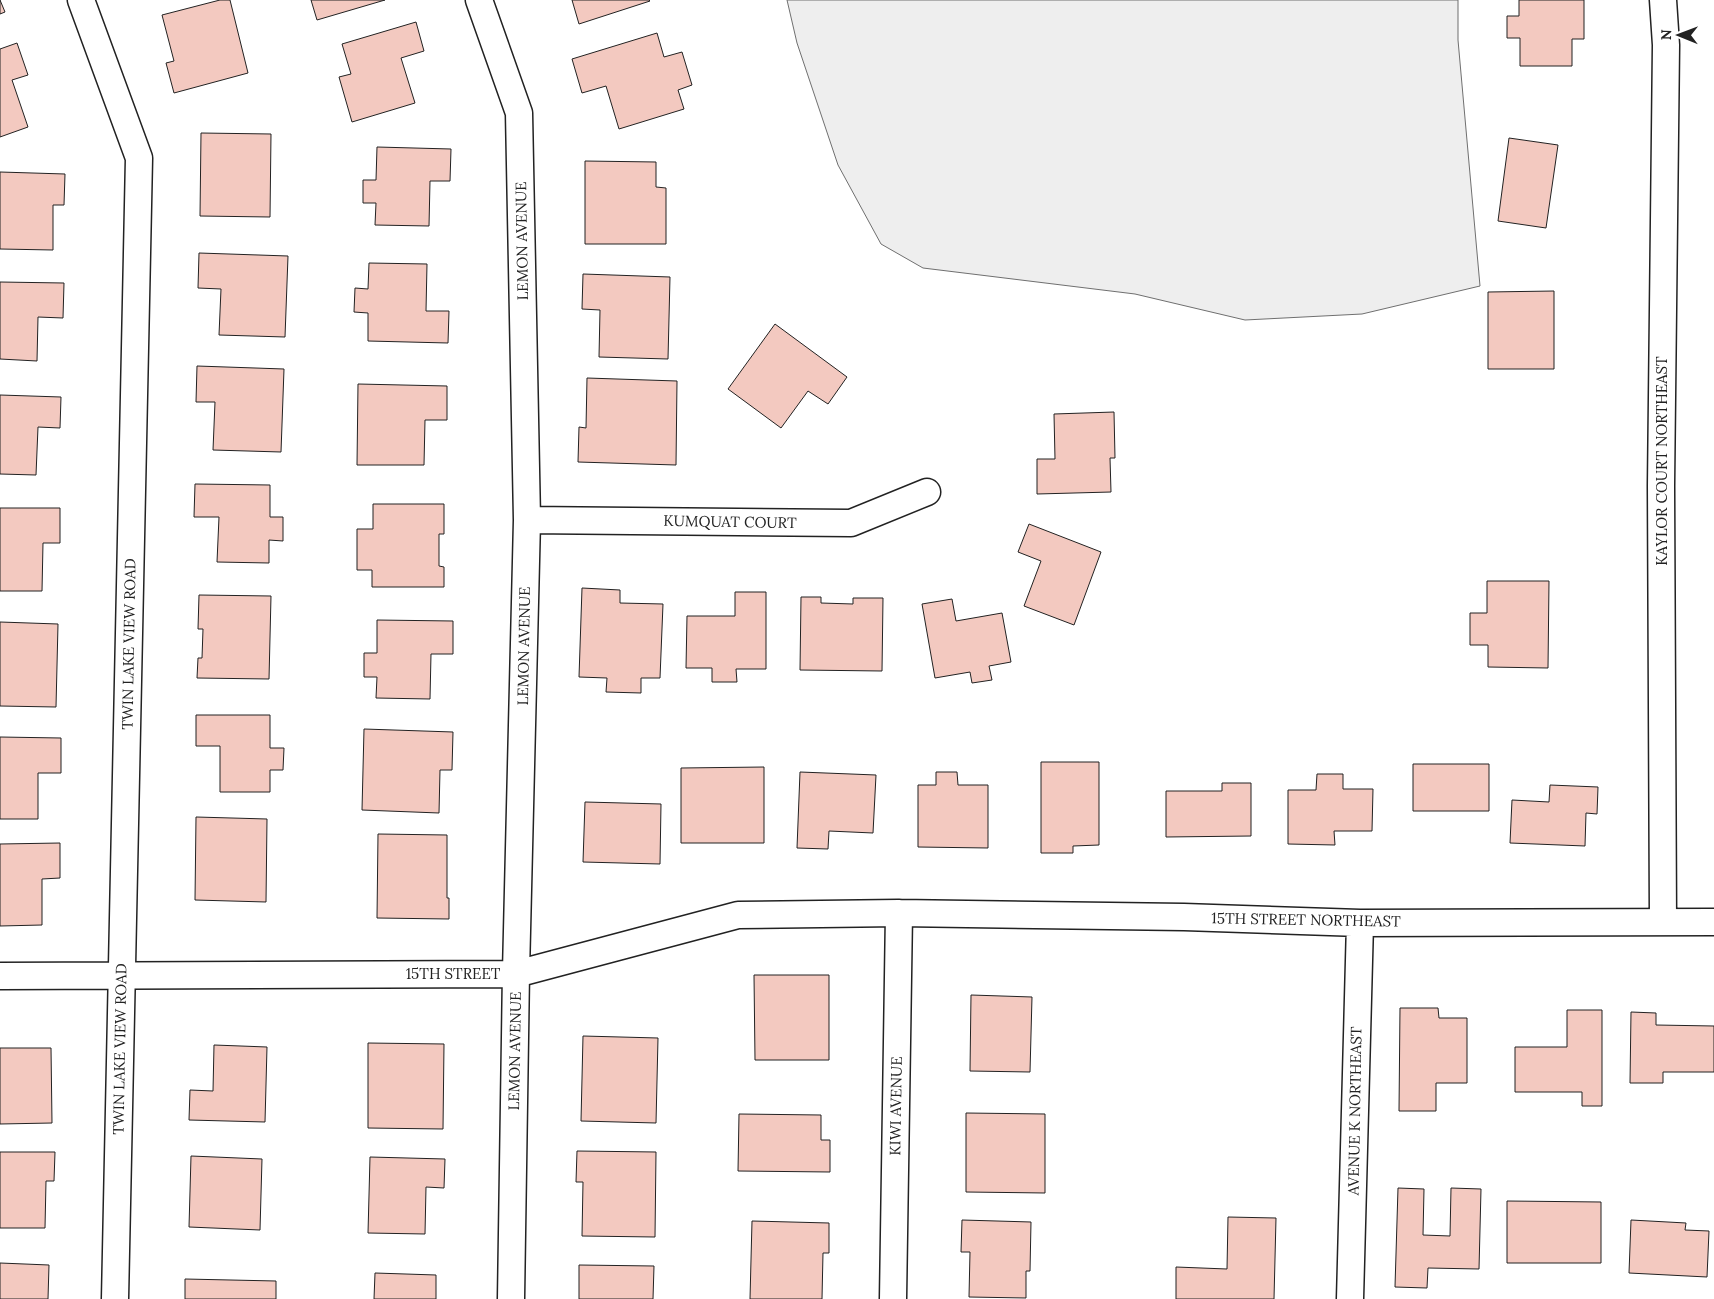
<svg xmlns="http://www.w3.org/2000/svg" width="1714" height="1299" viewBox="0 0 1714 1299" font-family="Lora,serif">
<style>
.green{fill:#eee;stroke:#6f6f6f}
.building{fill:#f3c9c0;stroke:#222}
.lines{fill:none;stroke-linecap:round;stroke-linejoin:round}
.minor-casing{stroke:#222;stroke-width:29}
.minor{stroke:#fff;stroke-width:26}
.labels{text-anchor:middle;stroke-width:4;stroke-linejoin:round;paint-order:stroke}
.street-label{font-size:15px;fill:#222;stroke:#fff}
</style>
<rect width="100%" height="100%" fill="#fff"/>
<path class="green" d="M 787,0 L 1458,0 L 1458,40 L 1480,286 L 1362,314 L 1245,320 L 1135,294 L 923,268 L 881,244 L 838,165 L 797,43 Z"/>
<path class="building" d="M 0,0 L 5,12 L 0,14 Z
M 220,0 L 230,0 L 248,73 L 174,93 L 166,63 L 174,61 L 162,15 Z
M 311,0 L 385,0 L 317,20 Z
M 572,0 L 649,0 L 650,1 L 579,24 Z
M 1519,0 L 1584,0 L 1584,39 L 1572,39 L 1572,66 L 1520,66 L 1520,38 L 1507,38 L 1507,16 L 1519,16 Z
M 416,22 L 424,51 L 401,58 L 415,103 L 352,122 L 339,77 L 351,74 L 342,44 Z
M 657,33 L 664,57 L 682,52 L 692,85 L 678,90 L 684,109 L 619,129 L 606,86 L 582,93 L 572,59 Z
M 17,43 L 28,75 L 12,80 L 28,127 L 0,137 L 0,49 Z
M 201,133 L 271,134 L 270,217 L 200,216 Z
M 1509,138 L 1558,145 L 1546,228 L 1498,221 Z
M 377,147 L 451,149 L 450,181 L 430,181 L 429,226 L 375,225 L 376,203 L 363,203 L 363,180 L 376,180 Z
M 585,161 L 656,162 L 656,187 L 666,188 L 666,244 L 585,244 Z
M 0,172 L 65,174 L 64,205 L 53,205 L 53,250 L 0,249 Z
M 199,253 L 288,256 L 285,337 L 219,335 L 221,289 L 198,288 Z
M 369,263 L 427,264 L 426,311 L 449,311 L 448,343 L 368,341 L 368,313 L 354,312 L 355,288 L 368,289 Z
M 583,274 L 670,277 L 668,359 L 599,357 L 600,310 L 582,309 Z
M 0,282 L 64,283 L 63,318 L 38,317 L 37,361 L 0,359 Z
M 1554,291 L 1554,369 L 1488,369 L 1488,292 Z
M 775,324 L 847,377 L 828,404 L 808,391 L 781,428 L 728,389 Z
M 197,366 L 284,369 L 281,452 L 213,450 L 215,402 L 196,402 Z
M 587,378 L 677,381 L 676,465 L 578,462 L 579,427 L 586,428 Z
M 358,384 L 447,386 L 447,420 L 425,420 L 424,465 L 357,465 Z
M 0,395 L 61,397 L 60,428 L 38,427 L 36,475 L 0,474 Z
M 1114,412 L 1115,458 L 1110,458 L 1111,492 L 1037,494 L 1037,459 L 1055,459 L 1054,414 Z
M 195,484 L 270,485 L 270,517 L 283,517 L 283,541 L 269,540 L 269,563 L 217,562 L 219,517 L 194,517 Z
M 373,504 L 444,504 L 444,534 L 439,534 L 439,566 L 444,567 L 444,587 L 372,587 L 372,570 L 357,570 L 357,529 L 373,529 Z
M 0,508 L 60,508 L 60,543 L 43,543 L 42,591 L 0,591 Z
M 1029,524 L 1101,552 L 1074,625 L 1024,606 L 1041,561 L 1018,552 Z
M 1487,581 L 1549,581 L 1548,668 L 1488,667 L 1488,645 L 1470,645 L 1470,613 L 1487,613 Z
M 582,588 L 620,590 L 620,603 L 663,604 L 660,678 L 641,678 L 641,693 L 606,692 L 607,678 L 579,677 Z
M 735,592 L 766,592 L 766,669 L 736,669 L 737,682 L 712,682 L 712,668 L 686,668 L 687,616 L 735,616 Z
M 199,595 L 271,596 L 269,679 L 197,678 L 198,658 L 202,658 L 203,629 L 198,629 Z
M 801,597 L 821,597 L 821,603 L 853,604 L 853,598 L 883,598 L 882,671 L 800,670 Z
M 952,599 L 956,621 L 1002,613 L 1011,662 L 989,666 L 992,680 L 972,683 L 970,672 L 935,678 L 922,604 Z
M 377,620 L 453,621 L 453,654 L 431,654 L 430,699 L 376,698 L 377,677 L 364,677 L 364,653 L 377,653 Z
M 0,622 L 58,624 L 56,707 L 0,706 Z
M 196,715 L 270,715 L 270,748 L 284,748 L 283,770 L 270,770 L 270,792 L 220,792 L 220,746 L 196,746 Z
M 364,729 L 453,732 L 452,770 L 440,770 L 439,813 L 362,810 Z
M 0,737 L 61,738 L 61,773 L 38,773 L 38,819 L 0,819 Z
M 1041,762 L 1099,762 L 1099,845 L 1073,846 L 1073,853 L 1041,853 Z
M 1413,764 L 1489,764 L 1489,811 L 1413,811 Z
M 764,767 L 764,843 L 681,843 L 681,768 Z
M 800,772 L 876,775 L 873,833 L 829,831 L 828,849 L 797,848 Z
M 936,772 L 957,772 L 958,785 L 988,785 L 988,848 L 918,847 L 918,785 L 936,785 Z
M 1317,774 L 1343,774 L 1343,789 L 1373,789 L 1372,831 L 1334,831 L 1335,845 L 1288,844 L 1288,790 L 1316,790 Z
M 1222,783 L 1251,783 L 1251,836 L 1166,837 L 1166,791 L 1222,791 Z
M 1550,785 L 1598,787 L 1597,814 L 1586,813 L 1585,846 L 1510,843 L 1512,800 L 1549,802 Z
M 585,802 L 661,804 L 660,864 L 583,862 Z
M 196,817 L 267,819 L 266,902 L 195,900 Z
M 378,834 L 447,835 L 447,898 L 449,898 L 449,919 L 377,918 Z
M 60,843 L 60,878 L 42,879 L 42,925 L 0,926 L 0,844 Z
M 754,975 L 829,975 L 829,1060 L 755,1060 Z
M 971,995 L 1032,997 L 1030,1072 L 970,1071 Z
M 1400,1008 L 1438,1008 L 1439,1018 L 1467,1018 L 1467,1083 L 1436,1083 L 1436,1111 L 1399,1111 Z
M 1567,1010 L 1602,1010 L 1602,1106 L 1582,1106 L 1582,1092 L 1515,1092 L 1515,1047 L 1567,1047 Z
M 1631,1012 L 1656,1013 L 1656,1025 L 1714,1026 L 1714,1072 L 1663,1072 L 1663,1083 L 1630,1083 Z
M 583,1036 L 658,1038 L 656,1123 L 581,1121 Z
M 368,1043 L 444,1044 L 443,1129 L 368,1128 Z
M 214,1045 L 267,1047 L 265,1122 L 189,1120 L 190,1090 L 213,1091 Z
M 0,1048 L 51,1048 L 52,1123 L 0,1124 Z
M 966,1113 L 1045,1114 L 1045,1193 L 966,1192 Z
M 739,1114 L 821,1115 L 821,1140 L 830,1140 L 830,1172 L 738,1171 Z
M 577,1151 L 656,1152 L 655,1237 L 582,1236 L 583,1182 L 576,1182 Z
M 0,1152 L 55,1152 L 54,1181 L 46,1181 L 45,1228 L 0,1228 Z
M 191,1156 L 262,1159 L 260,1230 L 189,1227 Z
M 370,1157 L 445,1159 L 444,1188 L 426,1187 L 425,1234 L 368,1233 Z
M 1398,1188 L 1424,1189 L 1423,1235 L 1450,1236 L 1451,1188 L 1481,1189 L 1479,1269 L 1428,1268 L 1427,1288 L 1395,1287 Z
M 1507,1201 L 1601,1202 L 1601,1263 L 1507,1263 Z
M 1228,1217 L 1276,1218 L 1274,1299 L 1176,1299 L 1176,1267 L 1227,1269 Z
M 962,1220 L 1031,1222 L 1030,1271 L 1026,1271 L 1026,1298 L 969,1297 L 970,1252 L 961,1252 Z
M 1631,1220 L 1686,1223 L 1685,1230 L 1709,1231 L 1707,1277 L 1629,1273 Z
M 752,1221 L 829,1223 L 829,1253 L 823,1253 L 822,1299 L 750,1299 Z
M 0,1263 L 49,1265 L 48,1299 L 0,1299 Z
M 579,1265 L 654,1266 L 653,1299 L 579,1299 Z
M 375,1273 L 436,1275 L 436,1299 L 374,1299 Z
M 185,1279 L 276,1281 L 276,1299 L 185,1299 Z"/>
<g class="lines">
<defs>
<path id="minor" d="M 81,0 L 139,158 L 115,1299
M 479,0 L 519,113 L 527,520 L 516,972 L 511,1299
M 527,520 L 851,523 L 927,492
M 1663,921 L 1661,486 L 1666,45 L 1663,0
M 0,976 L 516,974 L 738,915 L 899,913 L 1184,917 L 1360,923 L 1714,922
M 893,1299 L 899,913
M 1350,1299 L 1360,923"/>
</defs>
<use href="#minor" class="minor-casing"/>
<use href="#minor" class="minor"/>
</g>
<g class="labels">
<g class="street-label">
<text transform="translate(522 241) rotate(-91)" y="5">LEMON AVENUE</text>
<text transform="translate(1662 461) rotate(-90)" y="5">KAYLOR COURT NORTHEAST</text>
<text transform="translate(730 522) rotate(1)" y="5">KUMQUAT COURT</text>
<text transform="translate(129 644) rotate(-89)" y="5">TWIN LAKE VIEW ROAD</text>
<text transform="translate(524 646) rotate(-89)" y="5">LEMON AVENUE</text>
<text transform="translate(1306 920) rotate(1)" y="5">15TH STREET NORTHEAST</text>
<text x="453" y="979">15TH STREET</text>
<text transform="translate(120 1049) rotate(-89)" y="5">TWIN LAKE VIEW ROAD</text>
<text transform="translate(515 1051) rotate(-89)" y="5">LEMON AVENUE</text>
<text transform="translate(896 1106) rotate(-89)" y="5">KIWI AVENUE</text>
<text transform="translate(1355 1111) rotate(-89)" y="5">AVENUE K NORTHEAST</text>
</g>
</g>
<g transform="translate(1679 35) rotate(271)" stroke="#ffffff" stroke-width="4" paint-order="stroke">
<path d="M0-4L9 19L0 12L-9 19Z" fill="#222222"/>
<text y="-8" font-size="14" font-weight="bold" text-anchor="middle" fill="#222222">N</text>
</g>
</svg>
